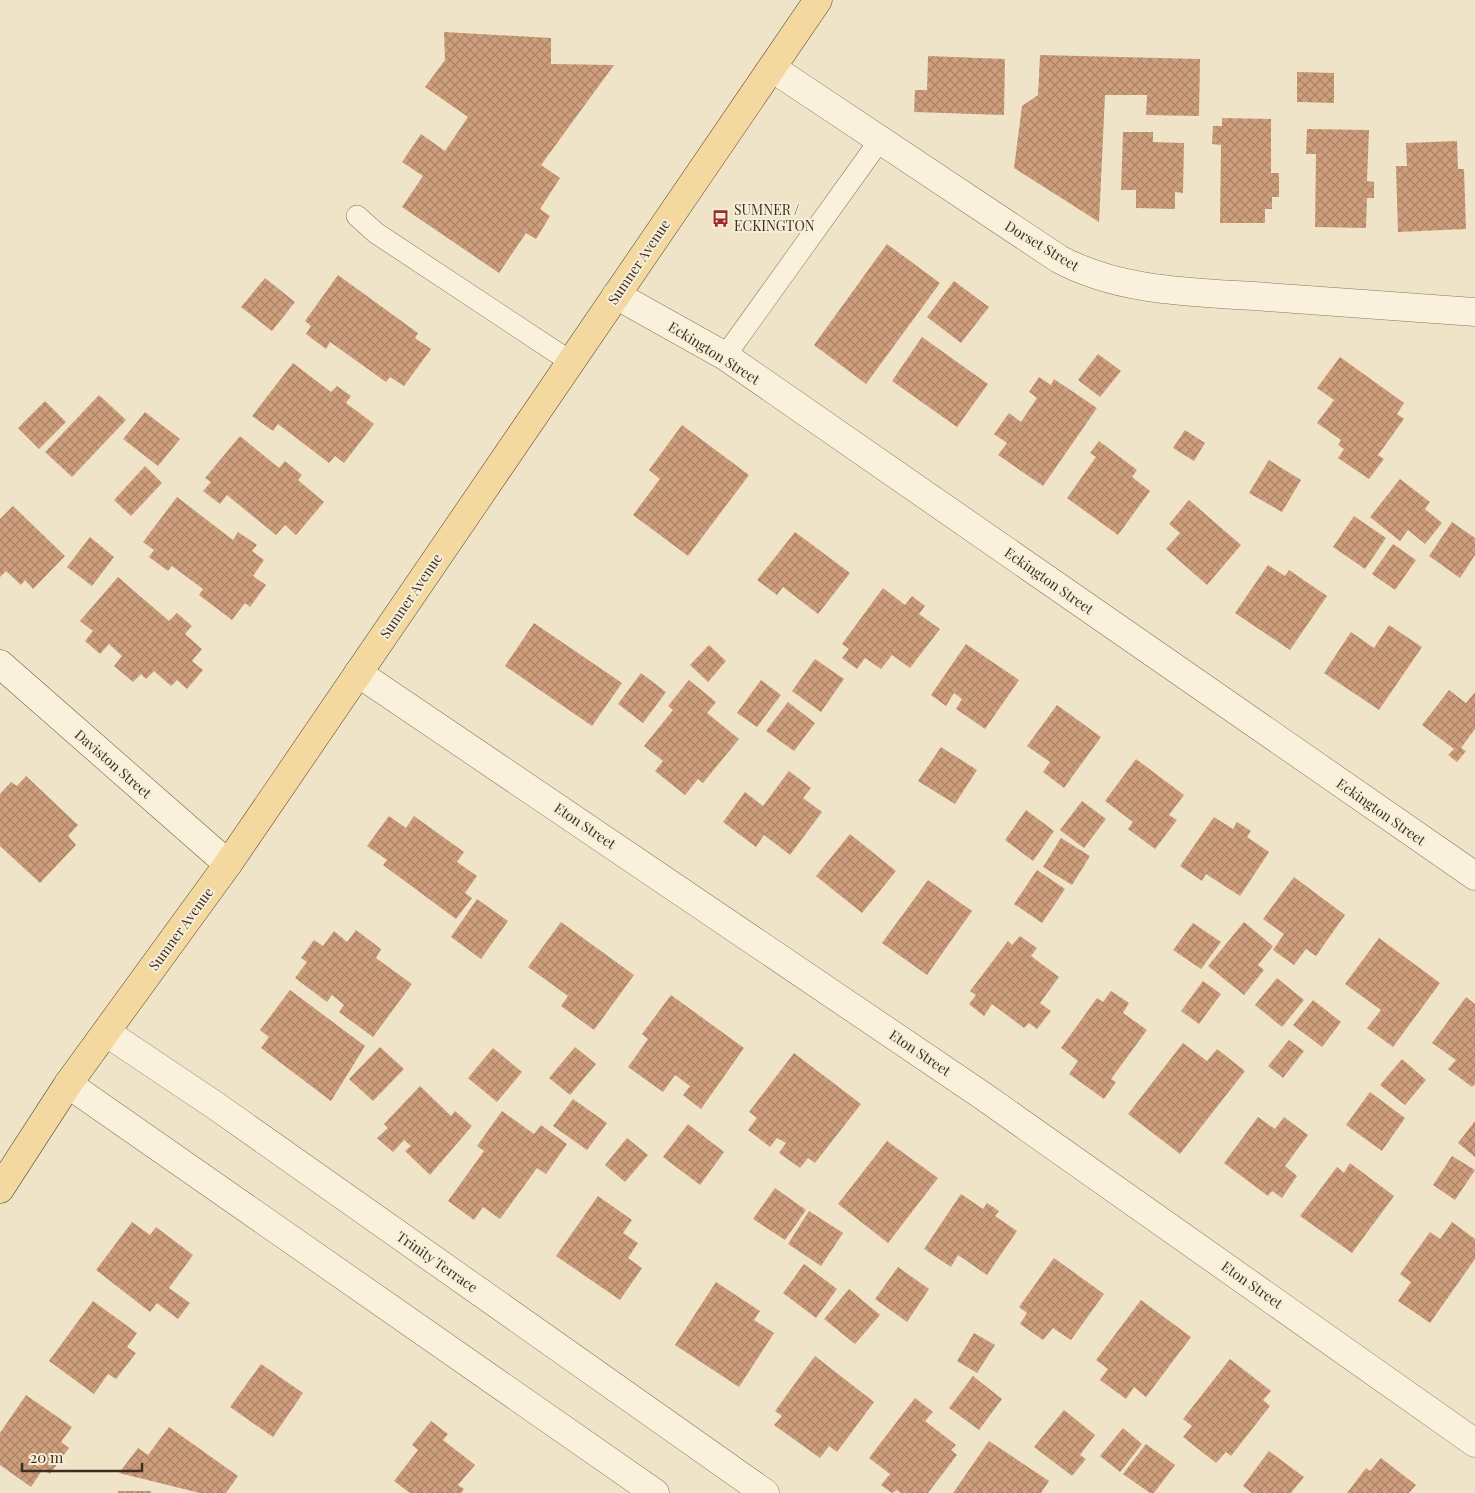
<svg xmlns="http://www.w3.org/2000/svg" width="1475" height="1493" viewBox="0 0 1475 1493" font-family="'Playfair Display',serif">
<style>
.building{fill:url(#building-cross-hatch)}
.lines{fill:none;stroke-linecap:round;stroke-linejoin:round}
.service-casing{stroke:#8d765c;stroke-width:22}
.minor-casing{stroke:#8d765c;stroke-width:29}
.tertiary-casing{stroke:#8d765c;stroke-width:29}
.secondary-casing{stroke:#6f573f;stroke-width:29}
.primary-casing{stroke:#5b4430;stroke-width:29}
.service{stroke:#faf1dc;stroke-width:21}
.minor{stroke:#faf1dc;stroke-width:28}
.tertiary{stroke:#faf1dc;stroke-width:28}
.secondary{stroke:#faf1dc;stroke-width:28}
.primary{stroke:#f3d9a0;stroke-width:28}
.labels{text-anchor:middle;stroke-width:4;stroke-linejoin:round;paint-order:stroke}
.poi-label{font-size:14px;fill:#3d2e20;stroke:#f7eed8;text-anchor:start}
.street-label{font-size:14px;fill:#3d2e20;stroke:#f7eed8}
</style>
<defs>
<pattern id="building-cross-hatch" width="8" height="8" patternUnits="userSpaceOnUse" patternTransform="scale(1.25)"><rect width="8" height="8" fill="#cf9f7d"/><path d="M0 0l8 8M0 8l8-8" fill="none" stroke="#a98266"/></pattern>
</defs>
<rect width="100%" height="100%" fill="#f0e4c8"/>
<path class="building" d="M 444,32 L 551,38 L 551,64 L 614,65 L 541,165 L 560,178 L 540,209 L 550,216 L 536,239 L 526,233 L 499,273 L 402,207 L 423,176 L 402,162 L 421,134 L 445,151 L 468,117 L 425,87 L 445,60 Z
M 1040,55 L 1200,59 L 1199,116 L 1146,115 L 1147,95 L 1105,95 L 1099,222 L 1014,168 L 1022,106 L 1038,95 Z
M 928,56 L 1005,59 L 1004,115 L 914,112 L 915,90 L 927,90 Z
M 1297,72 L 1334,73 L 1334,103 L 1297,102 Z
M 1222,118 L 1271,119 L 1271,173 L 1279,173 L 1279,197 L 1272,197 L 1272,209 L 1265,209 L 1265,223 L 1220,223 L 1221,145 L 1212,144 L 1213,126 L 1222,126 Z
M 1307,129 L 1369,130 L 1367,181 L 1374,182 L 1374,198 L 1367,198 L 1366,228 L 1315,227 L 1316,154 L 1306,154 Z
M 1123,132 L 1153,132 L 1153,142 L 1184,143 L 1183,193 L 1175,192 L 1175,209 L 1136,208 L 1136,190 L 1121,190 Z
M 1457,141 L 1458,169 L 1464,169 L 1466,229 L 1398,232 L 1396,166 L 1407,166 L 1406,143 Z
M 887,244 L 940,283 L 866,384 L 814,345 Z
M 338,275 L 418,333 L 415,338 L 431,349 L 404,386 L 390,377 L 386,382 L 330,342 L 326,349 L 306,334 L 311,326 L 305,321 Z
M 265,278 L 295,302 L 272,331 L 241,307 Z
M 954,281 L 989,307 L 961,343 L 927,317 Z
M 922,337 L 988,384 L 957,427 L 892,381 Z
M 1098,354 L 1121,371 L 1100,397 L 1078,380 Z
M 1340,357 L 1404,403 L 1397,414 L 1404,419 L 1378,455 L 1384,459 L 1369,479 L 1338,458 L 1344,449 L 1338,445 L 1341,440 L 1317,423 L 1334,400 L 1317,388 Z
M 293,363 L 331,392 L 337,386 L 351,396 L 346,403 L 374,424 L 344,463 L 335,456 L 329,463 L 278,424 L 273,431 L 252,416 Z
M 1039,377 L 1051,385 L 1054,379 L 1097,408 L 1043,486 L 998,455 L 1007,443 L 994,434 L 1009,413 L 1021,422 L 1037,398 L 1029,392 Z
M 99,395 L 126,420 L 72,477 L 45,452 Z
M 45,401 L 66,422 L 39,449 L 18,428 Z
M 145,412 L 180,439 L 158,466 L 123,439 Z
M 682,425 L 749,475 L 688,556 L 633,515 L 660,479 L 649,470 Z
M 1185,430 L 1205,443 L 1194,461 L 1173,448 Z
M 240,436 L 279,468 L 285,461 L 302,475 L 298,480 L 324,502 L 296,535 L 285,525 L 276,535 L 227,495 L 220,504 L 203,491 L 211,482 L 205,478 Z
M 1099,441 L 1137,470 L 1132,477 L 1150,491 L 1118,535 L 1067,498 L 1096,457 L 1090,453 Z
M 1269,460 L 1301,480 L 1282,512 L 1249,493 Z
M 145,466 L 162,483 L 131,516 L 114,500 Z
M 1400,479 L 1430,502 L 1425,509 L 1442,523 L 1425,544 L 1408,530 L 1400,541 L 1370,517 Z
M 177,497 L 233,540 L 238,532 L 257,545 L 252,551 L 264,560 L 253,576 L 266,585 L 250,607 L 245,603 L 232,620 L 199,595 L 203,589 L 172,566 L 168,571 L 149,557 L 154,550 L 143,542 Z
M 1189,500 L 1241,545 L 1207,585 L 1166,549 L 1180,533 L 1169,524 Z
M 13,506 L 65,556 L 33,589 L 25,580 L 21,585 L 6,571 L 0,577 L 0,519 Z
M 1354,516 L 1386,538 L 1365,569 L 1333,547 Z
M 1452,522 L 1475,538 L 1475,555 L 1460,578 L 1429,556 Z
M 795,532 L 850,573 L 818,614 L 783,587 L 777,595 L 757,580 Z
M 90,537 L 114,557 L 92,586 L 67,567 Z
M 1393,544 L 1416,560 L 1395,590 L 1372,574 Z
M 1268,565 L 1285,576 L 1289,570 L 1327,596 L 1290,650 L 1235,613 Z
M 118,577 L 169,621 L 177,613 L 192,626 L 185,634 L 202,649 L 192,661 L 203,670 L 187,689 L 177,680 L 171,686 L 154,671 L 146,679 L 141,674 L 133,682 L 114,666 L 122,656 L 109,644 L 100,654 L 85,641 L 93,631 L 80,621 Z
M 883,588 L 905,605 L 912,596 L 925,606 L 919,614 L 940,629 L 910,668 L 892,655 L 881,669 L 865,658 L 857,669 L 842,658 L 849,649 L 842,644 Z
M 534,623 L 622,683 L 592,726 L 505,666 Z
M 1389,625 L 1422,647 L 1379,710 L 1324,673 L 1351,632 L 1374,648 Z
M 966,644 L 1019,680 L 985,729 L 956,709 L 962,699 L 954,693 L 946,706 L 931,695 Z
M 709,645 L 726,661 L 708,682 L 690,665 Z
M 815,659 L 844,679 L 821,712 L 792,691 Z
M 641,673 L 666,692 L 643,723 L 618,704 Z
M 689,680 L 716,702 L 707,713 L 739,739 L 703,783 L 698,779 L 685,795 L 655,771 L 663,761 L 644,746 L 673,710 L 668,706 Z
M 761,680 L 781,695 L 757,727 L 737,713 Z
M 1449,690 L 1466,703 L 1475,692 L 1475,729 L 1461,748 L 1466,751 L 1457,762 L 1448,755 L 1454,749 L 1422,725 Z
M 788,702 L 815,723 L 794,751 L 766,731 Z
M 1057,705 L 1101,737 L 1064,788 L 1043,772 L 1050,762 L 1027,746 Z
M 941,747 L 977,770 L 955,804 L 918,781 Z
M 1136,759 L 1184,795 L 1169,815 L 1177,820 L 1155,849 L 1128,829 L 1133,822 L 1105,801 Z
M 789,771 L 811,788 L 803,798 L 822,812 L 790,855 L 764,835 L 756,847 L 723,822 L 745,792 L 763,806 Z
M 26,776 L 78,825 L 68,836 L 76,845 L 40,883 L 0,846 L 0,794 L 11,782 L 17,786 Z
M 1082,801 L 1106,819 L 1084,848 L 1060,830 Z
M 1026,810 L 1054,831 L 1033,861 L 1005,840 Z
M 389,816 L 406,828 L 414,816 L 464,852 L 457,862 L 477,876 L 465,893 L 472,898 L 456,919 L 383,865 L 387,860 L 367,846 Z
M 1214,817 L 1233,829 L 1237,822 L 1251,831 L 1247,837 L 1269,852 L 1240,896 L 1206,874 L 1202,881 L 1180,866 Z
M 850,834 L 896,871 L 862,913 L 816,876 Z
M 1061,838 L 1090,856 L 1072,885 L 1043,867 Z
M 1037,870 L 1065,889 L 1042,923 L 1014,904 Z
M 1294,877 L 1345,915 L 1316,956 L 1306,949 L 1294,965 L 1273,950 L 1284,934 L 1263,919 Z
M 928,880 L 972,911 L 927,975 L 882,943 Z
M 477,899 L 508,921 L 481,959 L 451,937 Z
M 561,922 L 634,975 L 594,1030 L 561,1006 L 568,996 L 528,967 Z
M 1244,922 L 1273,946 L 1258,965 L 1264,970 L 1244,995 L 1208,966 Z
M 1193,923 L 1221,942 L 1201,969 L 1173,950 Z
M 356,930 L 381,949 L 376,958 L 412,984 L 373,1037 L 339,1012 L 344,1005 L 332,995 L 327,1002 L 295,978 L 307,962 L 301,958 L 314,940 L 323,946 L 334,931 L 347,942 Z
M 1020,936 L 1037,948 L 1031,956 L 1059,977 L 1040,1003 L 1051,1011 L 1037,1029 L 1029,1023 L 1024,1028 L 992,1004 L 984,1016 L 969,1004 L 976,995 L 970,991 L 1008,941 L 1012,945 Z
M 1379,938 L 1440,983 L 1393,1047 L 1367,1028 L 1381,1010 L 1345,984 Z
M 1277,978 L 1304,1000 L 1282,1027 L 1255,1005 Z
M 1203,981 L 1221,994 L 1199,1024 L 1181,1011 Z
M 290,990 L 365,1046 L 331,1101 L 261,1048 L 269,1037 L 260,1030 Z
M 1111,991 L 1129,1003 L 1123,1013 L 1147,1030 L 1111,1079 L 1116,1082 L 1104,1099 L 1069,1074 L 1078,1061 L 1061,1048 L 1097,998 L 1103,1002 Z
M 671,995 L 744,1048 L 701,1109 L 683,1095 L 690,1086 L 675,1075 L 663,1092 L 628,1067 L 648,1039 L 642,1034 Z
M 1466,997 L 1475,1004 L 1475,1084 L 1472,1087 L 1448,1069 L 1456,1060 L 1432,1043 Z
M 1313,1000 L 1341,1022 L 1322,1047 L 1293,1025 Z
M 1289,1040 L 1304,1051 L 1283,1078 L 1268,1066 Z
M 1183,1043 L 1207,1061 L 1217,1049 L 1245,1071 L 1180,1154 L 1128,1114 Z
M 380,1047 L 404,1069 L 373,1101 L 349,1079 Z
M 575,1047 L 596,1064 L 570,1095 L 549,1078 Z
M 493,1048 L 522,1072 L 497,1102 L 468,1078 Z
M 794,1053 L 861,1104 L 815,1163 L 808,1158 L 800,1168 L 779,1153 L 786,1143 L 777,1138 L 770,1147 L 748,1130 L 757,1118 L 749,1112 Z
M 1402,1059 L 1426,1080 L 1405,1105 L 1380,1085 Z
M 420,1086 L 451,1116 L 455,1111 L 472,1126 L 430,1175 L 405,1151 L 411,1146 L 404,1140 L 393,1152 L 377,1138 L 388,1128 L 384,1124 Z
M 1370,1092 L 1405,1118 L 1382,1151 L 1346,1125 Z
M 573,1099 L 607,1123 L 587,1150 L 553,1126 Z
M 502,1111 L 534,1134 L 541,1125 L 567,1144 L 546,1174 L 537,1168 L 500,1219 L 483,1207 L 474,1220 L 448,1201 L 484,1151 L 477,1146 Z
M 1258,1117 L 1275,1129 L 1284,1117 L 1308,1135 L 1285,1166 L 1297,1176 L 1282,1198 L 1272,1191 L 1268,1196 L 1224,1163 Z
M 1475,1121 L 1475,1157 L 1458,1143 Z
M 688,1124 L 724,1152 L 700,1185 L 663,1157 Z
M 627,1138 L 648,1155 L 625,1182 L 605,1165 Z
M 887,1141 L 938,1178 L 888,1243 L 838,1204 Z
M 1452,1156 L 1475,1170 L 1455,1200 L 1433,1185 Z
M 1350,1163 L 1394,1196 L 1352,1253 L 1300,1216 L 1337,1167 L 1344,1173 Z
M 775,1188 L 806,1210 L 785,1240 L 753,1219 Z
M 961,1194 L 983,1209 L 987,1203 L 999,1211 L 995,1216 L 1017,1231 L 987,1275 L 958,1255 L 951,1267 L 924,1249 Z
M 598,1196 L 632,1220 L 623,1233 L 638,1243 L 628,1258 L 642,1268 L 620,1300 L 556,1256 Z
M 809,1211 L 843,1233 L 821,1266 L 788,1244 Z
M 132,1222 L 150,1235 L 156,1227 L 193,1255 L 169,1288 L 190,1303 L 178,1319 L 157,1303 L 150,1312 L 96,1270 Z
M 1452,1222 L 1475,1239 L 1475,1259 L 1430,1323 L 1398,1301 L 1411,1282 L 1400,1274 L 1430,1232 L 1440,1239 Z
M 1054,1258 L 1104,1294 L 1071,1340 L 1053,1328 L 1043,1340 L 1020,1324 L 1027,1313 L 1019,1307 Z
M 804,1264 L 837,1289 L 816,1318 L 783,1293 Z
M 898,1267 L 929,1289 L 907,1322 L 875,1299 Z
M 716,1282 L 760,1311 L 754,1320 L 774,1333 L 739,1387 L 675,1345 Z
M 849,1289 L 880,1315 L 855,1344 L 824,1319 Z
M 1141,1300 L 1191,1337 L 1146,1397 L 1134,1387 L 1126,1399 L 1100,1380 L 1108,1369 L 1096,1360 Z
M 93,1301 L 137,1333 L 127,1347 L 136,1353 L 116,1379 L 108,1374 L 94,1394 L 49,1361 Z
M 974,1333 L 995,1345 L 977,1373 L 957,1361 Z
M 815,1356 L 874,1402 L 837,1452 L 829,1446 L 820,1458 L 774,1425 L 782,1416 L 775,1411 Z
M 1230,1359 L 1271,1391 L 1263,1400 L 1270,1406 L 1231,1456 L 1226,1452 L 1216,1463 L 1183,1437 L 1192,1426 L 1183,1419 Z
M 261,1364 L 303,1393 L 273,1437 L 230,1407 Z
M 973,1376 L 1002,1399 L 979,1430 L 949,1408 Z
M 26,1395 L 72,1427 L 61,1442 L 69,1448 L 50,1474 L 43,1469 L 31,1487 L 0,1465 L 0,1433 Z
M 915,1398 L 933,1412 L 925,1421 L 956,1445 L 951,1450 L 957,1455 L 928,1493 L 901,1493 L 897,1490 L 892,1493 L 881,1485 L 890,1474 L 869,1458 Z
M 1064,1410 L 1095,1435 L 1080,1455 L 1086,1459 L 1072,1476 L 1034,1447 Z
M 431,1421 L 448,1434 L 443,1440 L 475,1465 L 458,1485 L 464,1489 L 461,1493 L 410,1493 L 394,1481 L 418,1450 L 412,1445 Z
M 169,1427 L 238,1476 L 226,1493 L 200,1493 L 119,1473 L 138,1448 L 148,1455 Z
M 1123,1428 L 1142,1444 L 1120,1472 L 1100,1456 Z
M 989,1441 L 1049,1481 L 1041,1493 L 953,1493 Z
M 1146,1444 L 1175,1465 L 1154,1493 L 1150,1493 L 1123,1474 Z
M 1269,1451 L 1304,1477 L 1291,1493 L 1252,1493 L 1243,1486 Z
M 1381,1458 L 1416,1485 L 1409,1493 L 1347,1493 L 1366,1468 L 1370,1471 Z
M 118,1491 L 151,1491 L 151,1493 L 118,1493 Z"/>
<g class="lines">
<defs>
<path id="service" d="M 357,216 L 376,233 L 571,362
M 725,356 L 880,140"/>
<path id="minor" d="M 616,295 L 725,356 L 1475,876
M 358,673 L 983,1096 L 1475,1443
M 107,1033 L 216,1106 L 765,1493
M 68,1084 L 655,1493"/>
<path id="tertiary" d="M 772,68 L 1059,259 C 1122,293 1197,292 1267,297 C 1336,302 1406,307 1475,312"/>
<path id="secondary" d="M 0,664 L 228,864"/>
<path id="primary" d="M 0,1189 L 68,1084 L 228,864 L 818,0"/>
</defs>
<use href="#service" class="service-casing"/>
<use href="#minor" class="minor-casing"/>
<use href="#tertiary" class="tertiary-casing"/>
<use href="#secondary" class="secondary-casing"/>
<use href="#primary" class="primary-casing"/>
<use href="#service" class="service"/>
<use href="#minor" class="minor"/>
<use href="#tertiary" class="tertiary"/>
<use href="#secondary" class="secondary"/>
<use href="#primary" class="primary"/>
</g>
<defs>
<symbol id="bus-bare" viewBox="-9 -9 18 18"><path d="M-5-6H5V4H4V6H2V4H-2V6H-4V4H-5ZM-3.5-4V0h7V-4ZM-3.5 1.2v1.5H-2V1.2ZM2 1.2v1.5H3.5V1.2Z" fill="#9e2a2b" stroke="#f7eed8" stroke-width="2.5" paint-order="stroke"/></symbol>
</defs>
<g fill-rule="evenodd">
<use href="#bus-bare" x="708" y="206" width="25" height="25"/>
</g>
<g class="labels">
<g class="poi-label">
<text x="734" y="215">SUMNER /<tspan x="734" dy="16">ECKINGTON</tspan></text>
</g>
<g class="street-label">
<text transform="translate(1042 246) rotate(31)" y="5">Dorset Street</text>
<text transform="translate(639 262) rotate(-56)" y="5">Sumner Avenue</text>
<text transform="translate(714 353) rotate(32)" y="5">Eckington Street</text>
<text transform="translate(1049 581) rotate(35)" y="5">Eckington Street</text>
<text transform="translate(411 596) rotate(-56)" y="5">Sumner Avenue</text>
<text transform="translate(113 764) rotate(41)" y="5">Daviston Street</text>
<text transform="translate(1381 812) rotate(35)" y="5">Eckington Street</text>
<text transform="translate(585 826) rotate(34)" y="5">Eton Street</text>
<text transform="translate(181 929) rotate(-54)" y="5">Sumner Avenue</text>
<text transform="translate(920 1053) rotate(34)" y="5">Eton Street</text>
<text transform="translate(437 1262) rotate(35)" y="5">Trinity Terrace</text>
<text transform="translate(1252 1285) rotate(35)" y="5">Eton Street</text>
</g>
</g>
<path d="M22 1463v8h120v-8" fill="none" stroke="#3d2e20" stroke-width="2.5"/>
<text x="30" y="1463" font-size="15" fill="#3d2e20" stroke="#f7eed8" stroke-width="4" paint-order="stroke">20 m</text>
</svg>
